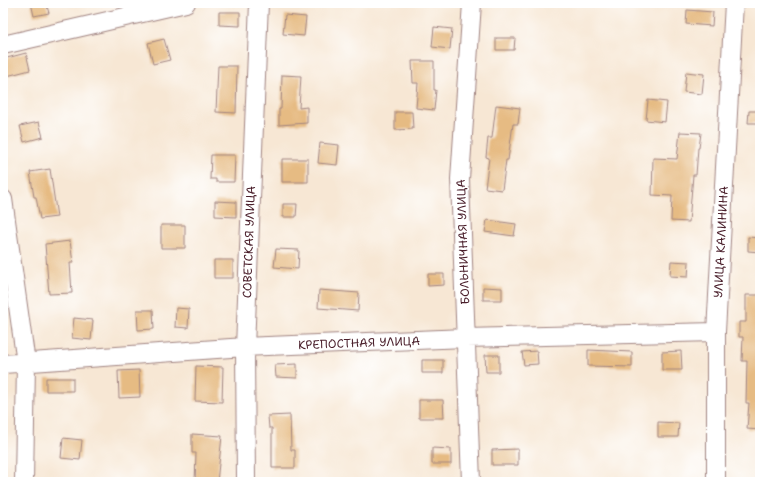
<svg xmlns="http://www.w3.org/2000/svg" width="763" height="485" viewBox="0 0 763 485" font-family="'Shantell Sans',sans-serif">
<style>
.building{fill:#e6bb83}
.lines{fill:none;stroke-linecap:round;stroke-linejoin:round}
.minor-casing{stroke:#a08380;stroke-width:20}
.minor{stroke:#fff;stroke-width:18}
.labels{text-anchor:middle;stroke-width:3;stroke-linejoin:round;paint-order:stroke}
.street-label{font-size:12px;fill:#4a1f2b;stroke:#fff}
</style>
<rect width="100%" height="100%" fill="#fff"/>
<filter id="ink" filterUnits="userSpaceOnUse"><feTurbulence type="fractalNoise" baseFrequency=".025" numOctaves="2"/><feDisplacementMap in="SourceGraphic" scale="8" xChannelSelector="R" yChannelSelector="G"/><feConvolveMatrix kernelMatrix="1 2 1 2 8 2 1 2 1" color-interpolation-filters="sRGB"/></filter>
<filter id="wash" filterUnits="userSpaceOnUse"><feTurbulence type="fractalNoise" baseFrequency=".012" numOctaves="4" result="noise"/><feDisplacementMap in="SourceGraphic" scale="16" xChannelSelector="R" yChannelSelector="G"/><feGaussianBlur stdDeviation="0.9" result="paint"/><feColorMatrix in="noise" values="0 0 0 0 0 0 0 0 0 0 0 0 0 0 0 0 0 1.4 0 .05"/><feComposite in="paint" operator="in"/></filter>
<g filter="url(#wash)">
<rect width="100%" height="100%" fill="#f7e7d4"/>
<g id="blocks">
<path class="building" d="M 31,3 L 46,3 L 49,13 L 34,16 Z
M 687,10 L 713,12 L 712,26 L 686,24 Z
M 219,12 L 240,12 L 240,26 L 219,25 Z
M 285,15 L 306,17 L 304,36 L 283,34 Z
M 434,27 L 452,29 L 450,49 L 432,47 Z
M 496,38 L 515,38 L 514,50 L 496,50 Z
M 164,39 L 170,60 L 153,64 L 148,43 Z
M 26,53 L 30,70 L 3,77 L 3,59 Z
M 412,61 L 434,61 L 434,90 L 436,90 L 434,110 L 416,108 L 418,83 L 413,83 Z
M 218,66 L 237,66 L 236,113 L 216,112 Z
M 686,72 L 704,74 L 702,94 L 684,92 Z
M 282,75 L 301,76 L 299,108 L 307,107 L 307,123 L 279,125 L 279,109 L 281,109 Z
M 648,100 L 667,102 L 665,122 L 646,120 Z
M 496,105 L 520,108 L 518,124 L 513,124 L 508,160 L 506,160 L 502,190 L 485,188 L 489,158 L 486,157 L 488,138 L 492,138 Z
M 749,111 L 760,111 L 760,123 L 748,123 Z
M 395,112 L 412,112 L 413,129 L 395,130 Z
M 39,122 L 43,137 L 24,142 L 20,126 Z
M 680,132 L 701,133 L 699,148 L 698,148 L 696,175 L 693,175 L 689,222 L 671,221 L 672,196 L 652,195 L 653,158 L 677,159 Z
M 320,143 L 339,145 L 337,165 L 318,163 Z
M 211,155 L 235,155 L 234,182 L 216,182 L 216,179 L 210,179 Z
M 282,159 L 308,159 L 308,182 L 282,182 Z
M 50,169 L 57,217 L 40,219 L 36,197 L 34,197 L 30,172 Z
M 215,201 L 236,202 L 236,217 L 215,216 Z
M 283,204 L 297,204 L 296,217 L 283,217 Z
M 487,220 L 516,224 L 514,236 L 485,232 Z
M 161,225 L 185,225 L 185,248 L 161,248 Z
M 748,237 L 760,238 L 760,252 L 748,251 Z
M 70,241 L 73,263 L 70,263 L 72,293 L 49,294 L 45,244 Z
M 276,249 L 299,250 L 298,269 L 274,267 Z
M 214,260 L 233,260 L 233,278 L 214,278 Z
M 671,261 L 689,262 L 688,277 L 670,276 Z
M 428,274 L 444,274 L 444,285 L 428,286 Z
M 483,287 L 502,288 L 502,300 L 483,300 Z
M 319,290 L 359,293 L 358,311 L 318,308 Z
M 746,295 L 760,295 L 760,430 L 747,429 L 749,403 L 746,403 L 747,361 L 742,361 L 743,337 L 739,337 L 739,322 L 746,322 Z
M 176,308 L 189,309 L 188,328 L 175,327 Z
M 137,310 L 153,310 L 154,329 L 138,330 Z
M 74,318 L 93,320 L 91,340 L 72,338 Z
M 588,350 L 632,352 L 632,367 L 588,366 Z
M 537,351 L 538,364 L 524,365 L 522,352 Z
M 681,351 L 682,370 L 662,370 L 662,352 Z
M 485,355 L 499,355 L 499,372 L 486,372 Z
M 422,360 L 443,360 L 443,373 L 422,373 Z
M 297,364 L 297,378 L 276,377 L 275,365 Z
M 196,366 L 223,367 L 222,402 L 195,401 Z
M 139,370 L 140,397 L 119,398 L 118,371 Z
M 46,378 L 73,378 L 73,391 L 46,391 Z
M 419,400 L 443,400 L 444,418 L 419,418 Z
M 290,415 L 291,450 L 295,450 L 295,468 L 272,468 L 272,428 L 269,428 L 268,416 Z
M 658,422 L 679,423 L 678,437 L 658,437 Z
M 192,434 L 222,436 L 217,482 L 195,482 L 196,453 L 192,453 Z
M 63,438 L 82,440 L 80,460 L 61,458 Z
M 432,448 L 451,449 L 451,464 L 432,464 Z
M 518,449 L 518,465 L 492,465 L 492,450 Z"/>
</g>
</g>
<g filter="url(#ink)">
<use href="#blocks" fill-opacity="0" stroke="#a08380" stroke-width="1"/>
<g class="lines">
<defs>
<path id="minor" d="M 3,45 L 186,3
M 3,199 L 26,363 L 24,482
M 3,364 L 245,347 L 466,338 L 716,332
M 246,482 L 245,347 L 259,3
M 471,482 L 460,179 L 472,3
M 716,482 L 716,332 L 734,3"/>
</defs>
<use href="#minor" class="minor-casing"/>
<use href="#minor" class="minor"/>
</g>
</g>
<g class="labels">
<g class="street-label">
<text transform="translate(249 242) rotate(-88)" y="4">СОВЕТСКАЯ УЛИЦА</text>
<text transform="translate(463 242) rotate(-92)" y="4">БОЛЬНИЧНАЯ УЛИЦА</text>
<text transform="translate(721 242) rotate(-87)" y="4">УЛИЦА КАЛИНИНА</text>
<text transform="translate(359 343) rotate(-2)" y="4">КРЕПОСТНАЯ УЛИЦА</text>
</g>
</g>
<rect width="763" height="485" fill="none" stroke="#fff" stroke-width="16"/>
</svg>
